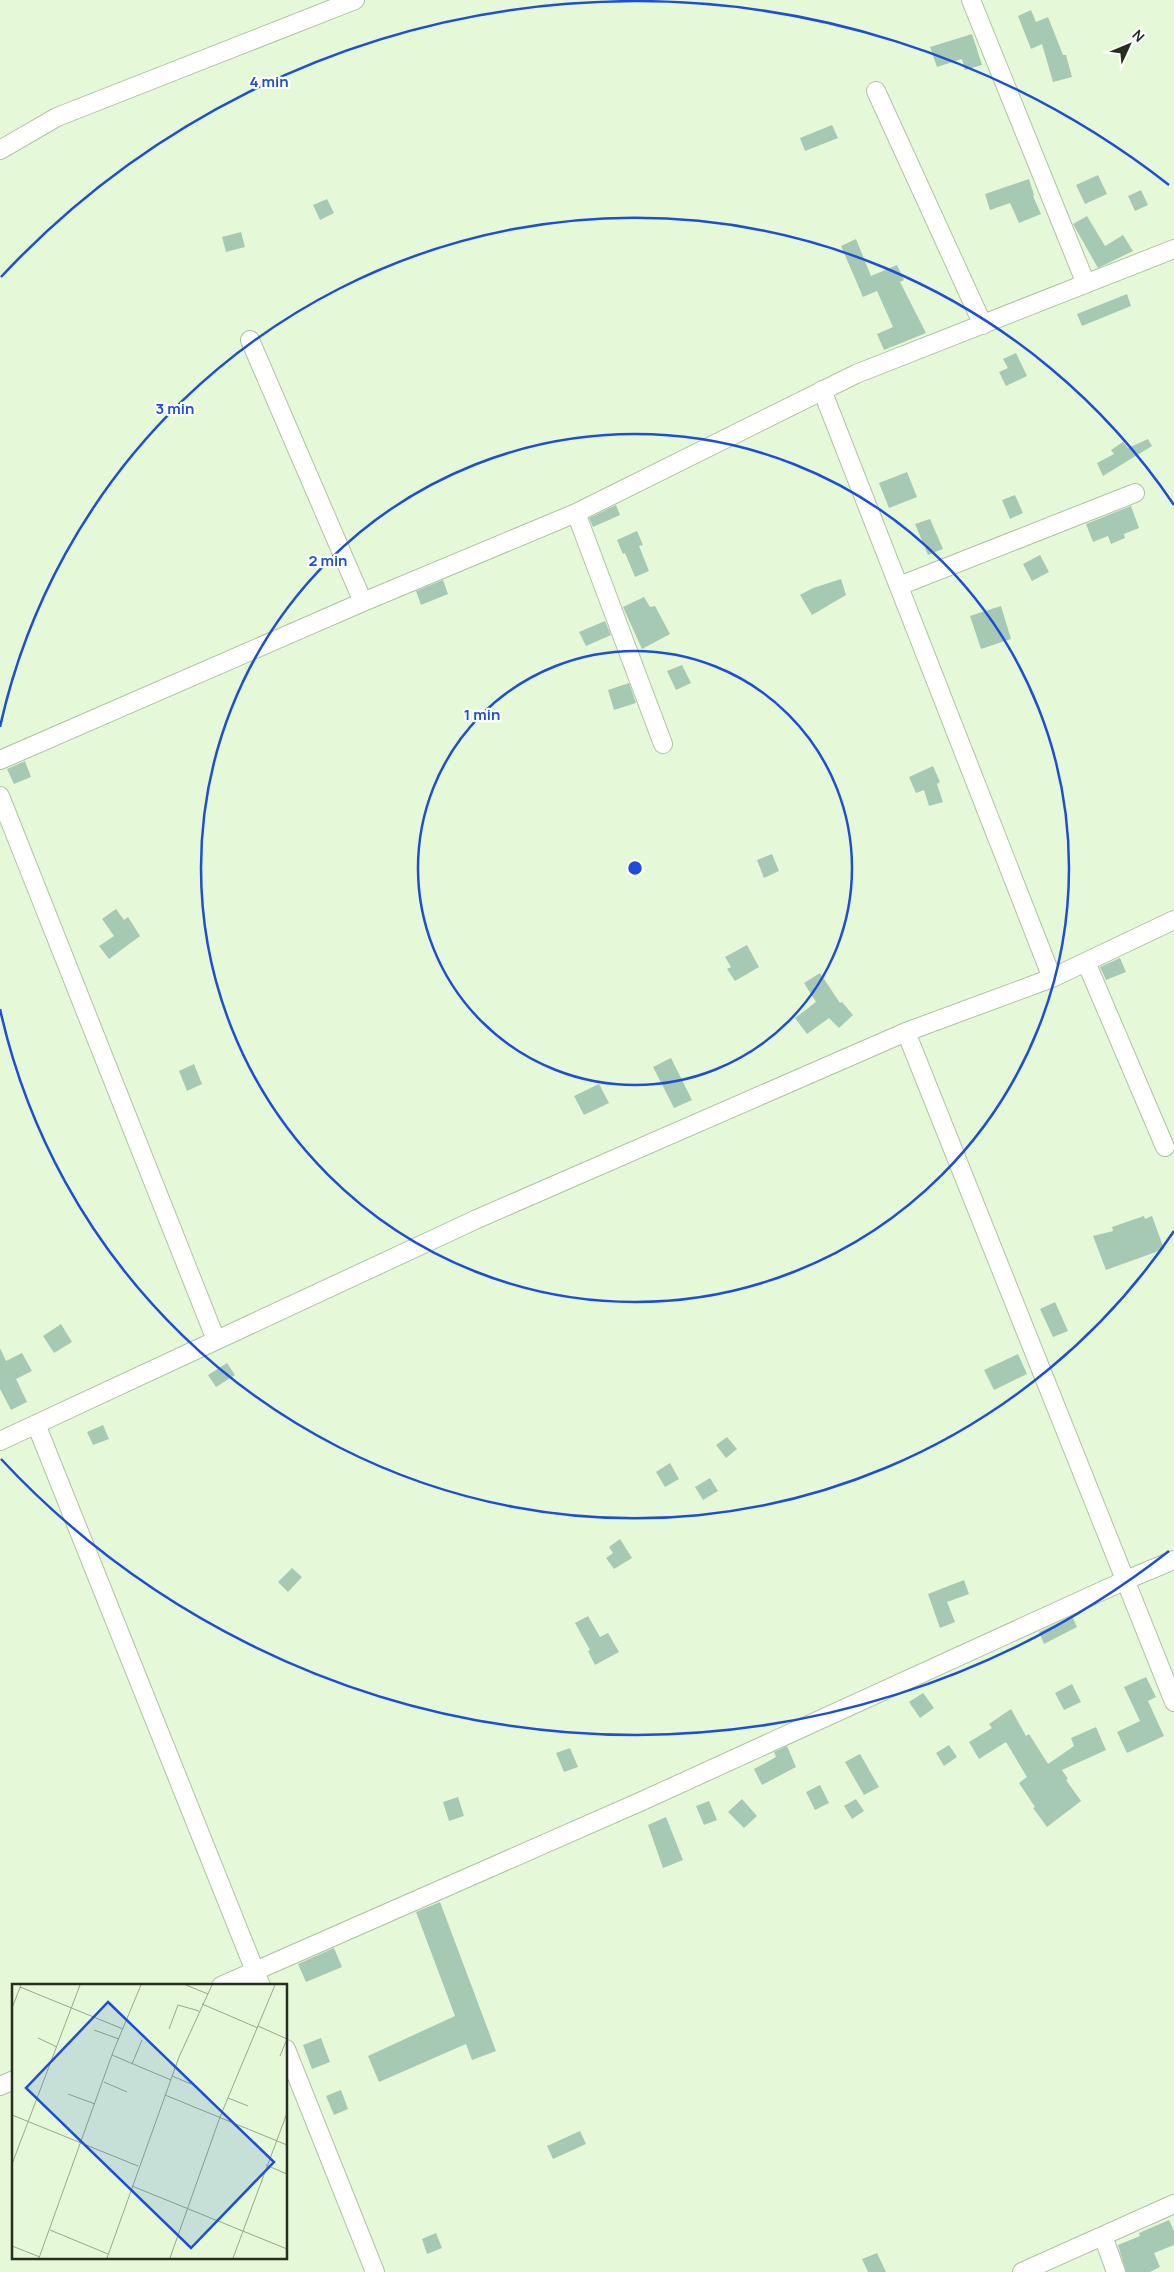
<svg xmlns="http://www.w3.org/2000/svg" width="1174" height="2272" viewBox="0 0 1174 2272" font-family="Manrope,sans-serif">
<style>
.building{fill:#a6c9b3}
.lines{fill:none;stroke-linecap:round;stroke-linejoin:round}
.minor-casing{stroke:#b0c3a3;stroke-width:20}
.minor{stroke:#fff;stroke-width:18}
.ring{fill:none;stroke:#1d4ed8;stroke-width:2.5}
.inset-road{fill:none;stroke:#99a78f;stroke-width:1}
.view{fill:#1d4ed8;fill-opacity:0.15;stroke:#1d4ed8;stroke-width:2.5}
.inset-edge{fill:none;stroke:#262d21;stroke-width:2.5}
.centre{fill:#1d4ed8;stroke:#fff;stroke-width:2.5}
.ring-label{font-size:15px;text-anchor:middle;font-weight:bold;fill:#1d4ed8;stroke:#fff;stroke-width:4.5;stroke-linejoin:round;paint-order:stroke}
</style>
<rect width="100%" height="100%" fill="#e5f9d8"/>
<path class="building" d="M 1031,10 L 1036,22 L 1048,17 L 1063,55 L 1066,55 L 1072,77 L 1053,82 L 1042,44 L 1031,49 L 1018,16 Z
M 972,34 L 982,65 L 965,70 L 962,59 L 937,67 L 930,47 Z
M 832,125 L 838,138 L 805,151 L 800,138 Z
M 1098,175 L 1107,194 L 1085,204 L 1076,185 Z
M 1029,179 L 1034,195 L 1033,196 L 1041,214 L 1019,223 L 1010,203 L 990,210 L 985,194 Z
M 1141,190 L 1148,205 L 1135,211 L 1128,196 Z
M 327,199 L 334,213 L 320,220 L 313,205 Z
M 1087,216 L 1105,246 L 1123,235 L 1133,251 L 1098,268 L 1073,224 Z
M 241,232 L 245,247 L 226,252 L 222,237 Z
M 856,239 L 871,276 L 897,265 L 904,280 L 900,282 L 926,333 L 884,350 L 877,334 L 893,327 L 877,291 L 863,297 L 841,246 Z
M 1127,294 L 1131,306 L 1082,326 L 1077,314 Z
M 1016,353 L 1027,376 L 1006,386 L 999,372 L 1008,368 L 1003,359 Z
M 1148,439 L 1152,446 L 1103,476 L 1097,463 L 1114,454 L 1111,450 L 1123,442 L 1128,448 Z
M 907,472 L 917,497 L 889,508 L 879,483 Z
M 1015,495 L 1023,513 L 1010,519 L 1002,500 Z
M 616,505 L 620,515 L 593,527 L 589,518 Z
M 1131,506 L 1139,528 L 1124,534 L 1125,538 L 1111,544 L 1108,536 L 1093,542 L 1086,524 Z
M 930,519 L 943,549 L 928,555 L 915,524 Z
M 637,531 L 643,545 L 639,546 L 649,571 L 635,577 L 625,553 L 623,554 L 617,540 Z
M 1040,555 L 1049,572 L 1032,581 L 1023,564 Z
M 841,579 L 846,595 L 812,615 L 800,595 L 813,588 Z
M 443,580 L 448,594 L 421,605 L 416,591 Z
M 644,597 L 650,607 L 655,606 L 670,634 L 642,649 L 623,607 Z
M 1001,606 L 1011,639 L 981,649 L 970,616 Z
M 605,621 L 611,635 L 586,646 L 579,632 Z
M 682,665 L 691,683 L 676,690 L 667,671 Z
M 629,683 L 636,703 L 614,710 L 608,690 Z
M 25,761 L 31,777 L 14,784 L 7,769 Z
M 933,766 L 940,782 L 937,784 L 943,802 L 929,806 L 924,790 L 916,793 L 909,777 Z
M 772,854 L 779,871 L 764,878 L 757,860 Z
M 116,909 L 124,920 L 128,917 L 140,936 L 109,959 L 99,946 L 114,936 L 102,919 Z
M 747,945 L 759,967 L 735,981 L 727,969 L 731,967 L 725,957 Z
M 1120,958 L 1126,972 L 1106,980 L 1100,967 Z
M 820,973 L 840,1003 L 842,1002 L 853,1015 L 839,1028 L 829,1018 L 807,1034 L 795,1018 L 816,1002 L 804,983 Z
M 671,1058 L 692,1100 L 674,1108 L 653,1067 Z
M 194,1064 L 202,1084 L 187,1091 L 179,1071 Z
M 599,1084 L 609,1103 L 584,1115 L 574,1096 Z
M 1144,1216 L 1145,1219 L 1152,1216 L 1164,1249 L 1106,1270 L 1093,1236 L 1113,1231 L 1112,1227 Z
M 1055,1302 L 1068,1331 L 1053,1337 L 1040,1309 Z
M 61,1324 L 72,1342 L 54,1353 L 43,1336 Z
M 0,1348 L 6,1361 L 22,1353 L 32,1371 L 16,1379 L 27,1402 L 11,1410 L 0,1389 Z
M 1018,1354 L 1027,1374 L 994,1390 L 984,1370 Z
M 227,1363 L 235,1375 L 216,1387 L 208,1375 Z
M 103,1425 L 109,1439 L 93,1445 L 87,1432 Z
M 727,1437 L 737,1449 L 726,1458 L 716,1445 Z
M 670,1463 L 679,1479 L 665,1487 L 656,1472 Z
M 710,1478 L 718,1491 L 703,1500 L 695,1487 Z
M 620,1539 L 632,1558 L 614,1569 L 606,1558 L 613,1553 L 609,1547 Z
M 292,1568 L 302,1577 L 288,1592 L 278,1582 Z
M 964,1580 L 969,1594 L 947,1602 L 955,1622 L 940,1628 L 928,1594 Z
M 588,1616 L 600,1637 L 608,1633 L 619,1652 L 595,1665 L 588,1651 L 590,1650 L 575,1623 Z
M 1072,1616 L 1077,1627 L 1044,1644 L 1039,1632 Z
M 1146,1677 L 1156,1697 L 1148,1701 L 1164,1736 L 1127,1753 L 1117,1732 L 1140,1721 L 1124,1687 Z
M 1072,1684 L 1081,1702 L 1064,1710 L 1055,1693 Z
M 923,1693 L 934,1708 L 920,1718 L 909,1702 Z
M 1011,1709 L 1026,1736 L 1029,1734 L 1048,1764 L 1074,1746 L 1071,1738 L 1096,1727 L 1106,1750 L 1062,1770 L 1068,1779 L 1066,1780 L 1081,1801 L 1047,1827 L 1033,1808 L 1035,1807 L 1019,1783 L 1027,1777 L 1006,1742 L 979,1759 L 969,1742 L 992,1728 L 989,1724 Z
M 949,1745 L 957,1757 L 944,1766 L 936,1753 Z
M 787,1746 L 796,1767 L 762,1785 L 754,1769 L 776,1757 L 774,1752 Z
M 570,1748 L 578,1767 L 564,1772 L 556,1753 Z
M 860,1754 L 879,1787 L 864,1795 L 845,1762 Z
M 820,1785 L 829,1803 L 815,1810 L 806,1792 Z
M 458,1797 L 464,1816 L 449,1821 L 443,1802 Z
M 742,1799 L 757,1816 L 744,1828 L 728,1812 Z
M 856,1799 L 864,1811 L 852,1819 L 844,1806 Z
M 709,1801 L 717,1820 L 704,1825 L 696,1806 Z
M 666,1817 L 683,1860 L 663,1868 L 648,1825 Z
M 440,1902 L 496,2051 L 472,2060 L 466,2044 L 379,2082 L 368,2056 L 455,2016 L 416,1912 Z
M 334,1948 L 342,1967 L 306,1982 L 298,1964 Z
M 321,2038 L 330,2062 L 312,2069 L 303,2045 Z
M 341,2090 L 348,2109 L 334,2115 L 326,2096 Z
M 580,2131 L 586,2144 L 553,2159 L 547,2146 Z
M 1169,2220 L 1174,2231 L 1174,2245 L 1154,2253 L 1160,2267 L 1150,2272 L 1126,2272 L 1118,2245 L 1140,2236 L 1139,2233 Z
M 436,2233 L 442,2248 L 427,2254 L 422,2239 Z
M 877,2253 L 886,2272 L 868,2272 L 862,2259 Z"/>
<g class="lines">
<defs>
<path id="minor" d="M 971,0 L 1086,284
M 876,91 L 983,325
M 0,150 L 57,117 L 355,0
M 250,340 L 363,602
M 822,390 L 1052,978
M 576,513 L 663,744
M 899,586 L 1135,493
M 0,760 L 363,602 L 576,513 L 856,374 L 1174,249
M 0,796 L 216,1340
M 1086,962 L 1165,1147
M 906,1032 L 1174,1702
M 36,1424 L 261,1986
M 0,1441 L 477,1219 L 906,1032 L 1052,978 L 1174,920
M 221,1986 L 642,1801 L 1126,1580 L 1174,1560
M 286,2049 L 375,2272
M 0,2086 L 14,2080
M 1103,2236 L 1116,2272
M 1022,2272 L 1174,2204"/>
</defs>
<use href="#minor" class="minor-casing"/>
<use href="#minor" class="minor"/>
</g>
<g class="ring">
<circle cx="635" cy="868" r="217"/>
<circle cx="635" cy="868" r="434"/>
<path d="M1174 1231A650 650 0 0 1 0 1009M0 727A650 650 0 0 1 1174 505"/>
<path d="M1169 1551A867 867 0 0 1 1 1459M1 277A867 867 0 0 1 1169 185"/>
</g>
<g transform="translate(12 1984)">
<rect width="275" height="275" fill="#e5f9d8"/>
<path class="inset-road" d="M 174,1 L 196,10M 8,3 L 111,45M 190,20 L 246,44M 0,24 L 9,1M 246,42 L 275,55 L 268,72M 157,45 L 166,21 L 187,27M 82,46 L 107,55M 26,54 L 45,63M 100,71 L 159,96M 120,80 L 130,56M 160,92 L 179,100M 92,98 L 115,108M 56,110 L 83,120M 153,111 L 275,161M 216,114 L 236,122M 0,131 L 126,182M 0,180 L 68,1M 254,181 L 275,190M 120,202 L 275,265M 38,246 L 96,270M 0,262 L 28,273M 27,274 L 101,68 L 129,1M 95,274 L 167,73 L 200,1M 158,274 L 208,133 L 263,1M 221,274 L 275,129"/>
<path class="view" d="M 96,18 L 262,178 L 179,264 L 14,104 Z"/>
<rect width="275" height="275" class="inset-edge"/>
</g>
<circle cx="635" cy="868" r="8" class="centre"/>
<g class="ring-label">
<text x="269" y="87">4 min</text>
<text x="175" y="414">3 min</text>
<text x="328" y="566">2 min</text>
<text x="482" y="720">1 min</text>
</g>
<g transform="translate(1129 45) rotate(46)" stroke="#ffffff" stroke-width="4" paint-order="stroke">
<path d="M0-4L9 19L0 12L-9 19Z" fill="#262d21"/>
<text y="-8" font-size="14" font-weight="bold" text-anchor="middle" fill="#262d21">N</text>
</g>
</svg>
